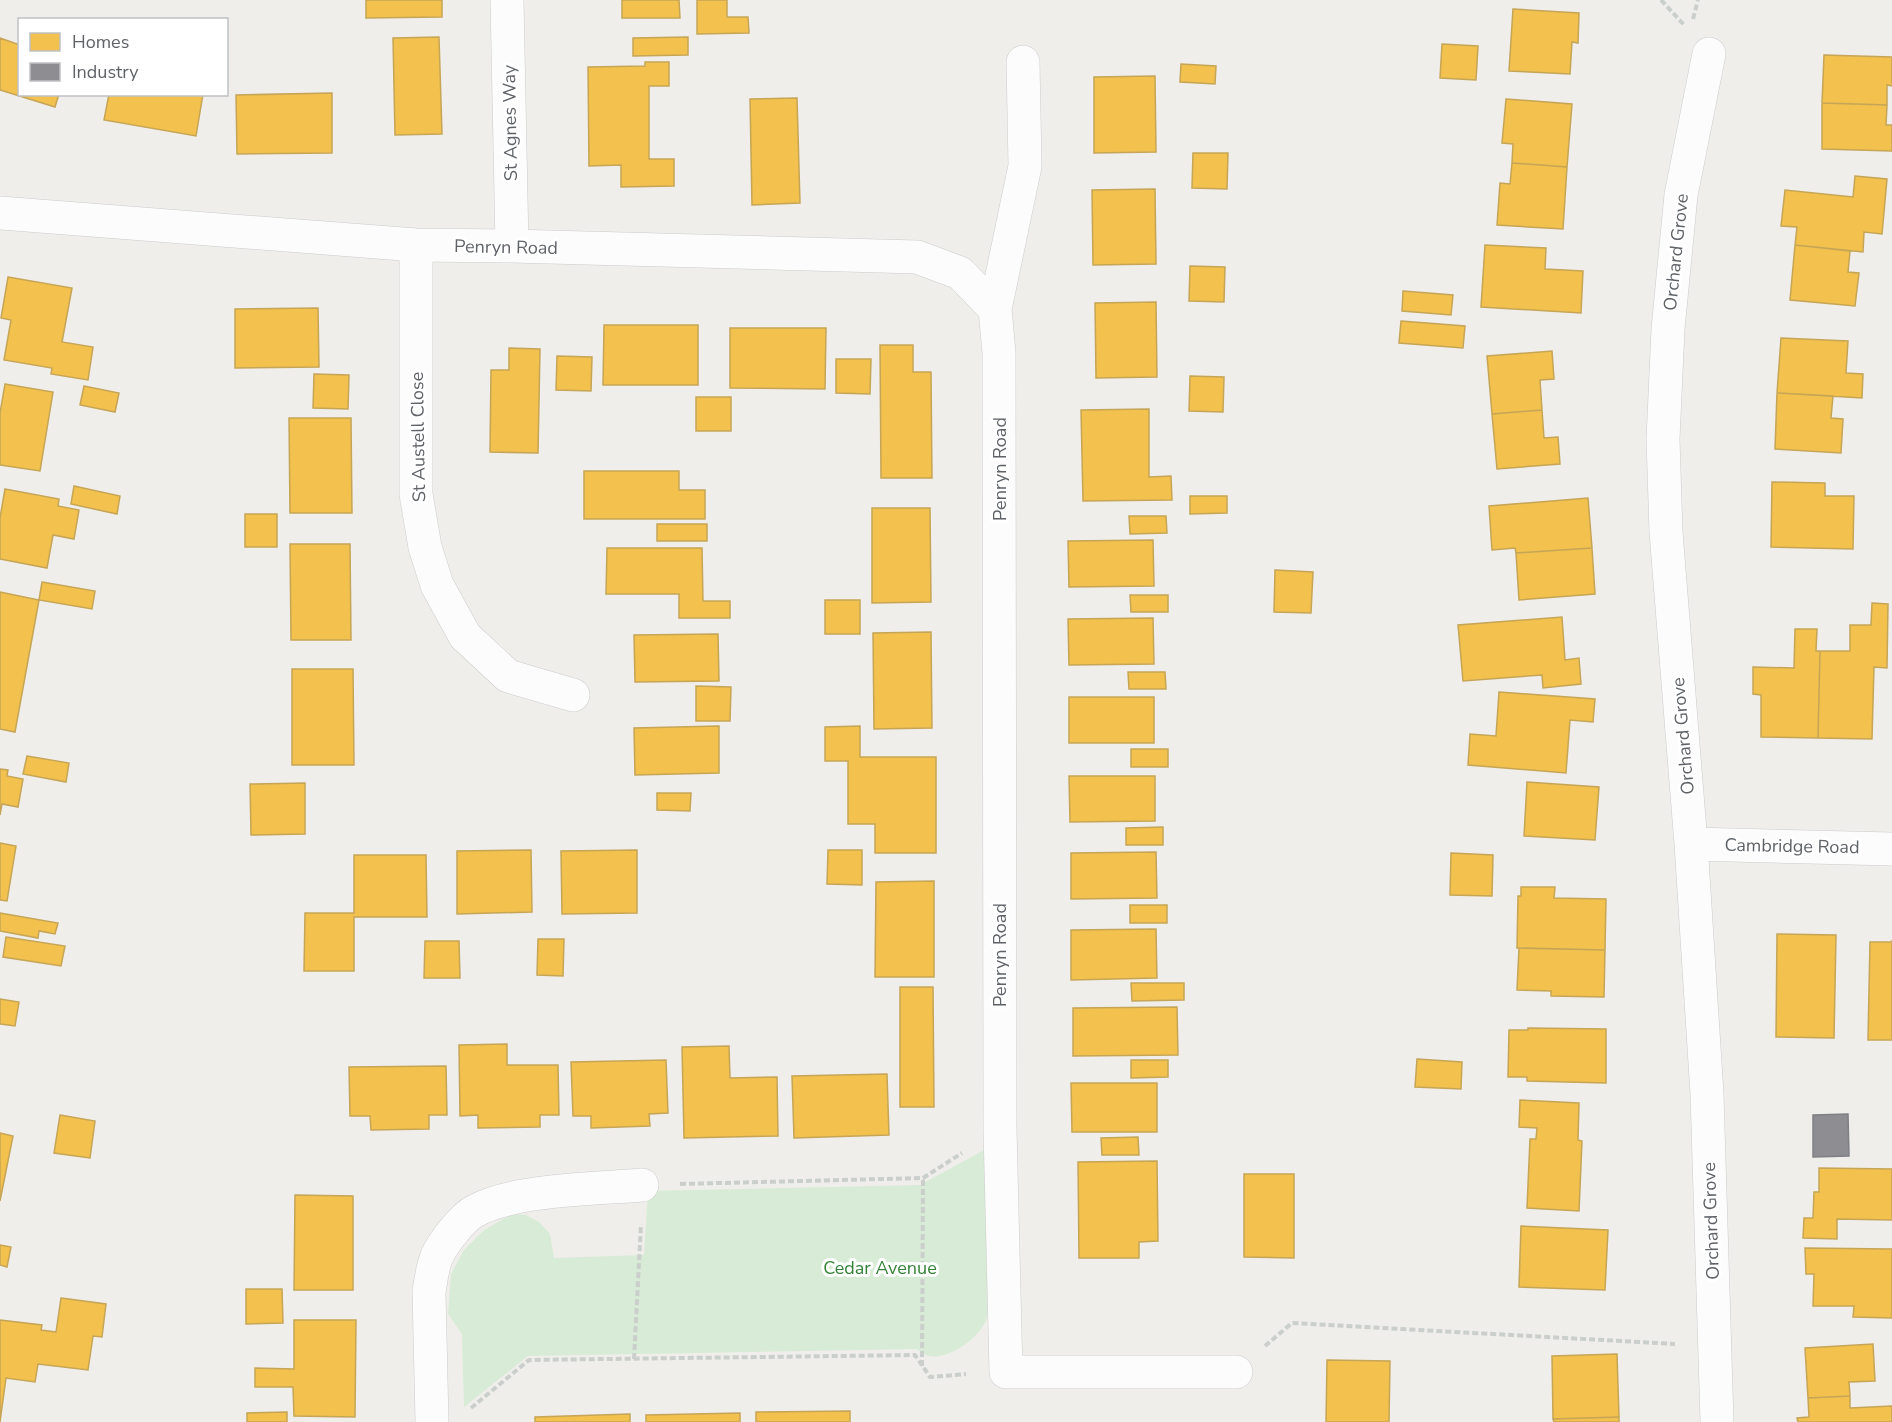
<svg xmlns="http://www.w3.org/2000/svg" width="1892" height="1422" viewBox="0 0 1892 1422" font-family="'Nunito Sans',sans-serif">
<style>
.green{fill:#d8ebd6}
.homes{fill:#f2c14e;stroke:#c6a556;stroke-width:1.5}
.industry{fill:#8d8d92;stroke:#7f8085;stroke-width:1.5}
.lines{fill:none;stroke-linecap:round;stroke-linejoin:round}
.street-casing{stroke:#cbcccc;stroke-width:34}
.path{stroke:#cacfcc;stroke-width:4;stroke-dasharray:6 3;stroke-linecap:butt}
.street{stroke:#fdfcfc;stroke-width:33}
.labels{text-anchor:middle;stroke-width:6;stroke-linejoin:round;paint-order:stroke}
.street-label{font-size:18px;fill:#5f6368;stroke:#fff}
.park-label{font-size:18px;fill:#348238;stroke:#fff}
</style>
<rect width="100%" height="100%" fill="#efeeea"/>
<path class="green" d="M 986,1149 L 989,1297 C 988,1304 989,1313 986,1320 C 979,1338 949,1360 929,1356 C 925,1355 920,1351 917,1349 L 528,1356 L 464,1407 L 462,1334 L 448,1314 L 451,1274 L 464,1250 L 484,1230 L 512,1214 L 526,1215 L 539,1222 L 550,1234 L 554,1258 L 644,1255 L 648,1191 L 920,1185 Z"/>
<path class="homes" d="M 366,0 L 442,0 L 442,17 L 366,18 Z
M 622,0 L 679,0 L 680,18 L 622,18 Z
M 697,0 L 727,0 L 727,17 L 748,17 L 749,33 L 697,34 Z
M 1513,9 L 1579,13 L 1578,43 L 1572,42 L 1570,74 L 1509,71 Z
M 439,37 L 442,134 L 395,135 L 393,38 Z
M 688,37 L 688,55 L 633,56 L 633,38 Z
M 0,38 L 20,45 L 20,94 L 59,94 L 55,107 L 0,90 Z
M 1442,44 L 1478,46 L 1476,80 L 1440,78 Z
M 1824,55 L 1892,57 L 1892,86 L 1887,85 L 1887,105 L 1822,103 Z
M 645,62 L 669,62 L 669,86 L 649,86 L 649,159 L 674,159 L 674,186 L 621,187 L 621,165 L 589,166 L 588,67 L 645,66 Z
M 1181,64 L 1216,66 L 1215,84 L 1180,82 Z
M 1155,76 L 1156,152 L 1094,153 L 1094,77 Z
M 332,93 L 332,153 L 237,154 L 236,95 Z
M 109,94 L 203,94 L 196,136 L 104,120 Z
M 797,98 L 800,203 L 752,205 L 750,99 Z
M 1506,99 L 1572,104 L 1567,167 L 1512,163 L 1513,144 L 1502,143 Z
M 1822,103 L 1887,105 L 1886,125 L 1892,125 L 1892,151 L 1822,149 Z
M 1193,153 L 1228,153 L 1227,189 L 1192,188 Z
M 1512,163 L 1567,167 L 1563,229 L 1497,225 L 1500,183 L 1510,184 Z
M 1855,176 L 1887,179 L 1882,234 L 1864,232 L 1863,252 L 1795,245 L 1797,227 L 1781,226 L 1785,190 L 1853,197 Z
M 1155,189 L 1156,264 L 1093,265 L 1092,190 Z
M 1485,245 L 1546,248 L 1545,269 L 1583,271 L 1581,313 L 1481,307 Z
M 1795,245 L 1850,251 L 1848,272 L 1859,273 L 1855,306 L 1790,300 Z
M 1190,266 L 1225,267 L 1224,302 L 1189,301 Z
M 8,277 L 72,288 L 62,342 L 93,347 L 88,380 L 51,374 L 52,368 L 4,360 L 11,320 L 1,318 Z
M 1403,291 L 1453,295 L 1451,315 L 1402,311 Z
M 1156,302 L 1157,377 L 1096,378 L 1095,303 Z
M 318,308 L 319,367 L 235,368 L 235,309 Z
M 1401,321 L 1465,326 L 1463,348 L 1399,343 Z
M 604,325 L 698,325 L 698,385 L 603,385 Z
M 730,328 L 826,328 L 825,389 L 730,388 Z
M 1781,338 L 1848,341 L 1846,373 L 1863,374 L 1862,398 L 1777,393 Z
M 880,345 L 913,345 L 913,372 L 931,372 L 932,478 L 881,478 Z
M 509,348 L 540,349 L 538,453 L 490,452 L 491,370 L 509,370 Z
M 1552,351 L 1554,379 L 1540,380 L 1542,410 L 1492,414 L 1487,356 Z
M 557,356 L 592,357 L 591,391 L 556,390 Z
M 836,359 L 871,359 L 870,394 L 836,393 Z
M 314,374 L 349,375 L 348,409 L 313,408 Z
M 1190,376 L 1224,377 L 1223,412 L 1189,411 Z
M 5,384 L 53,392 L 40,471 L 0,465 L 0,413 Z
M 84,386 L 119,393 L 115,412 L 80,405 Z
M 1777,393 L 1833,396 L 1831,418 L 1843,419 L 1841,453 L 1775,449 Z
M 696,397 L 731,397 L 731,431 L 696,431 Z
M 1149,409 L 1149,477 L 1171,476 L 1172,500 L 1083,501 L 1081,410 Z
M 1542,410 L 1544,438 L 1558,437 L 1560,464 L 1497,469 L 1492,414 Z
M 289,418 L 351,418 L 352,513 L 290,513 Z
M 584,471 L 679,471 L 679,490 L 705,490 L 705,519 L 584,519 Z
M 1772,482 L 1825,483 L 1825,496 L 1854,496 L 1853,549 L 1771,547 Z
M 74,486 L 120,496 L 117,514 L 71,504 Z
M 5,489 L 59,499 L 58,506 L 79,510 L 74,539 L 53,535 L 47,568 L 0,559 L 0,518 Z
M 1190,496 L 1227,496 L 1227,513 L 1190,514 Z
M 1588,498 L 1592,548 L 1516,553 L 1515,548 L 1492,550 L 1489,506 Z
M 872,508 L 930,508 L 931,602 L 872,603 Z
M 245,514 L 277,514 L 277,547 L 245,547 Z
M 1129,516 L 1166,516 L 1167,533 L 1130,534 Z
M 657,524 L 707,524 L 707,541 L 657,541 Z
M 1153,540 L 1154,586 L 1069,587 L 1068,541 Z
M 290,544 L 350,544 L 351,640 L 291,640 Z
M 607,548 L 702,548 L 703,601 L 730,601 L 730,618 L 679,618 L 679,594 L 606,594 Z
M 1592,548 L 1595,594 L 1519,600 L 1516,553 Z
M 1275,570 L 1313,572 L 1311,613 L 1274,612 Z
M 42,582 L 95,591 L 92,609 L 39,600 Z
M 0,592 L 39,600 L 15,732 L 0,729 Z
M 1130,595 L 1168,595 L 1168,612 L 1131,612 Z
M 825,600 L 860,600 L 860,634 L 825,634 Z
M 1872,603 L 1888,604 L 1887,668 L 1874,667 L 1872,739 L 1818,738 L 1820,651 L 1850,651 L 1850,625 L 1871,625 Z
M 1562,617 L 1565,660 L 1579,658 L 1581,684 L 1543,688 L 1542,675 L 1463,681 L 1458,625 Z
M 1153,618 L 1154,664 L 1069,665 L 1068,619 Z
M 1795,629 L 1817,629 L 1816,651 L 1820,651 L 1818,738 L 1761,737 L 1761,695 L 1753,694 L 1753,667 L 1794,668 Z
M 931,632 L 932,728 L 874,729 L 873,633 Z
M 718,634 L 719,681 L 635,682 L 634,635 Z
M 292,669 L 353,669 L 354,765 L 292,765 Z
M 1128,672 L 1165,672 L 1166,689 L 1129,689 Z
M 696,686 L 731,687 L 730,721 L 696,721 Z
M 1499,692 L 1595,699 L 1593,722 L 1570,720 L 1566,773 L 1468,765 L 1470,734 L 1496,736 Z
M 1069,697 L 1154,697 L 1154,743 L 1069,743 Z
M 719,726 L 719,773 L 635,775 L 634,728 Z
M 860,726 L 860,757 L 936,757 L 936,853 L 875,853 L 875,824 L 848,824 L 848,761 L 825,761 L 825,727 Z
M 1131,749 L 1168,749 L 1168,767 L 1131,767 Z
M 27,756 L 69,763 L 66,782 L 23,774 Z
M 0,769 L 8,770 L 7,776 L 23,779 L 18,807 L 2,804 L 0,815 Z
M 1069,776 L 1155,776 L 1155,821 L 1070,822 Z
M 1527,782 L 1599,787 L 1595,840 L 1524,836 Z
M 305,783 L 305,834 L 251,835 L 250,784 Z
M 657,793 L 691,793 L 690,811 L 657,810 Z
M 1163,827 L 1163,845 L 1126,845 L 1126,828 Z
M 0,843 L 16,846 L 7,901 L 0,900 Z
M 531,850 L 532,912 L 457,914 L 457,851 Z
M 637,850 L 637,913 L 562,914 L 561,851 Z
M 828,850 L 862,850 L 862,885 L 827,884 Z
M 1156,852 L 1157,898 L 1071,899 L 1071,853 Z
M 1451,853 L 1493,855 L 1492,896 L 1450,895 Z
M 354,855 L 426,855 L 427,917 L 354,917 L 354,971 L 304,971 L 305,913 L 354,913 Z
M 934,881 L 934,977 L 875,977 L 876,882 Z
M 1521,887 L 1555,887 L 1554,898 L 1606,899 L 1605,950 L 1517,948 L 1518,896 L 1521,896 Z
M 1130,905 L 1167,905 L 1167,923 L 1130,923 Z
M 0,913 L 58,923 L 55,934 L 39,931 L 38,938 L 0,931 Z
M 1156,929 L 1157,978 L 1071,980 L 1071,930 Z
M 1777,934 L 1836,935 L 1834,1038 L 1776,1037 Z
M 6,937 L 65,946 L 61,966 L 3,957 Z
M 538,939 L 564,939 L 563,976 L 537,975 Z
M 1892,940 L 1892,1040 L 1868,1040 L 1870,942 L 1892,942 Z
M 425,941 L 459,941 L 460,978 L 424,978 Z
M 1519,948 L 1605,950 L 1604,997 L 1551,996 L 1551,991 L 1517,990 Z
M 1131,983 L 1184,983 L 1184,1000 L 1132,1001 Z
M 900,987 L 933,987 L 934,1107 L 900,1107 Z
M 0,999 L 19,1002 L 15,1026 L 0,1024 Z
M 1177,1007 L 1178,1055 L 1073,1056 L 1073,1008 Z
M 1528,1028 L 1606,1029 L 1606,1083 L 1527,1081 L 1527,1077 L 1508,1077 L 1509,1030 L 1528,1030 Z
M 507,1044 L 507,1065 L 558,1065 L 559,1115 L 540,1115 L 540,1127 L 478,1128 L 478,1115 L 460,1116 L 459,1045 Z
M 729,1046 L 730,1078 L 777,1077 L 778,1136 L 684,1138 L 682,1047 Z
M 1417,1059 L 1462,1062 L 1461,1089 L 1415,1087 Z
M 666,1060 L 668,1113 L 649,1114 L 650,1126 L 591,1128 L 591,1116 L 573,1116 L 571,1062 Z
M 1131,1060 L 1168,1060 L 1168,1077 L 1131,1078 Z
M 446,1066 L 447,1115 L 429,1115 L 429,1129 L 371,1130 L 370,1116 L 350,1116 L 349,1067 Z
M 887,1074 L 889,1135 L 794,1138 L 792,1076 Z
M 1071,1083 L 1157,1083 L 1157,1132 L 1072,1132 Z
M 1520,1100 L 1579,1103 L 1578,1140 L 1582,1141 L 1579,1211 L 1527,1208 L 1530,1139 L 1536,1139 L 1537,1128 L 1519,1127 Z
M 60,1115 L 95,1121 L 90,1158 L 54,1153 Z
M 0,1133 L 13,1136 L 0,1201 Z
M 1138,1137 L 1139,1155 L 1102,1155 L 1101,1138 Z
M 1157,1161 L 1158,1241 L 1139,1242 L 1139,1258 L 1079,1258 L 1078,1162 Z
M 1819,1168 L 1892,1169 L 1892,1220 L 1837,1219 L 1837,1239 L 1803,1238 L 1804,1218 L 1813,1218 L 1814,1192 L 1819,1192 Z
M 1244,1174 L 1294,1174 L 1294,1258 L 1244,1257 Z
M 295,1195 L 353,1196 L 353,1290 L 294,1290 Z
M 1521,1226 L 1608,1230 L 1605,1290 L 1519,1287 Z
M 0,1245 L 11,1247 L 7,1267 L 0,1265 Z
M 1805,1248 L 1892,1249 L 1892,1318 L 1853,1317 L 1854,1306 L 1813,1306 L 1814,1274 L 1806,1274 Z
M 246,1289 L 282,1289 L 283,1323 L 246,1324 Z
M 61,1298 L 106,1304 L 102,1337 L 93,1336 L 88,1370 L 38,1364 L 35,1382 L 6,1378 L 0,1422 L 0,1320 L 42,1325 L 41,1330 L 56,1332 Z
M 294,1320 L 356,1320 L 355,1417 L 294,1416 L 293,1387 L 255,1387 L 255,1368 L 294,1369 Z
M 1873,1344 L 1875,1381 L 1849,1382 L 1850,1396 L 1808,1398 L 1805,1348 Z
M 1617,1354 L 1619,1417 L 1553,1419 L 1552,1356 Z
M 1327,1360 L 1390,1361 L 1389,1422 L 1326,1422 Z
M 1850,1396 L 1850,1408 L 1892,1406 L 1892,1422 L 1798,1422 L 1797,1418 L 1809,1417 L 1808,1398 Z
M 850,1411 L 850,1422 L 756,1422 L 756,1412 Z
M 287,1412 L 287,1422 L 247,1422 L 247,1413 Z
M 740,1413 L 740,1422 L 646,1422 L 646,1415 Z
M 630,1414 L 630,1422 L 535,1422 L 535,1417 Z
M 1619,1417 L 1619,1422 L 1554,1422 L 1553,1419 Z"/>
<path class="industry" d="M 1848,1114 L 1849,1156 L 1813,1157 L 1813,1115 Z"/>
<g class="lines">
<defs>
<path id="street" d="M 507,0 L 512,246
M 1709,54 L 1681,195 L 1668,329 L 1663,439 L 1666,532 L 1691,844 L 1707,1094 L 1717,1422
M 0,213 L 416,245 L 512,246 L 917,257 L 960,273 L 995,309 L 999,353 L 1000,1129 L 1006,1372 L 1236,1372
M 416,245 L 416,494 L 425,547 L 437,585 L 465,636 L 508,676 L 573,695
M 995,309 L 1025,166 L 1023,62
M 1691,844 L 1892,849
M 432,1422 L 429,1292 C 431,1280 432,1268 437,1256 C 443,1243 462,1218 475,1211 C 515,1189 596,1189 642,1185"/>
</defs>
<use href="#street" class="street-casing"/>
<path class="path" d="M 1661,0 L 1685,26
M 1693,19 L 1698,0
M 680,1184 L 923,1178 L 962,1153
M 1265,1346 L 1292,1323 L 1675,1344
M 634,1359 L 641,1224
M 922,1366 L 923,1178
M 471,1408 L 529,1360 L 915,1355 L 930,1377 L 966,1374"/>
<use href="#street" class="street"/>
</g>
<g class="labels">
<g class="street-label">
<text transform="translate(510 123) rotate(-91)" y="6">St Agnes Way</text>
<text transform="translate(506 247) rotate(1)" y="6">Penryn Road</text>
<text transform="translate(1676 252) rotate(-84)" y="6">Orchard Grove</text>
<text transform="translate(418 437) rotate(-91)" y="6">St Austell Close</text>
<text transform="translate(1000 469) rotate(-90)" y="6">Penryn Road</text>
<text transform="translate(1683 736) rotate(-95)" y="6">Orchard Grove</text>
<text transform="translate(1792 846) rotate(1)" y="6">Cambridge Road</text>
<text transform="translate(1000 955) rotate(-90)" y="6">Penryn Road</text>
<text transform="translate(1711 1221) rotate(-92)" y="6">Orchard Grove</text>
</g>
<g class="park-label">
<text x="880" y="1274">Cedar Avenue</text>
</g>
</g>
<rect x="18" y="18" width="210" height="78" fill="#ffffff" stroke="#bfc1c3" stroke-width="1.5"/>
<rect x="30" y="33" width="30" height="18" fill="#f2c14e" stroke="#bfc1c3" stroke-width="1.5"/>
<text x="72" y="48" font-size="18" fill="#5f6368">Homes</text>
<rect x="30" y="63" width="30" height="18" fill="#8d8d92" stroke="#bfc1c3" stroke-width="1.5"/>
<text x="72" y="78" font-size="18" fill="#5f6368">Industry</text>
</svg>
